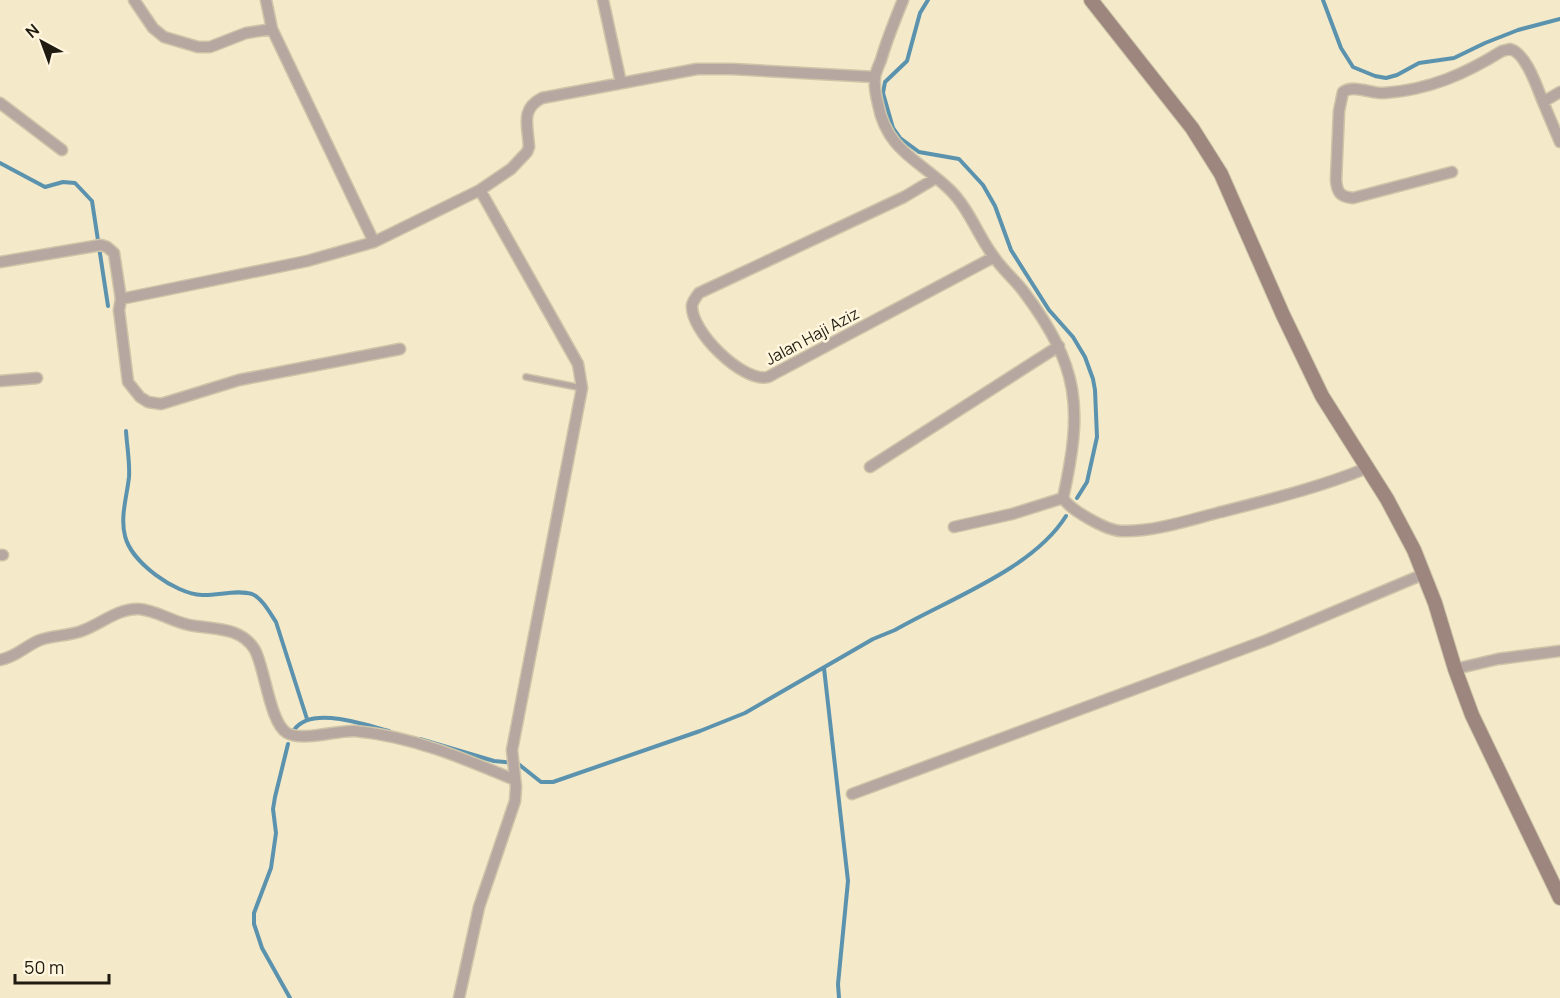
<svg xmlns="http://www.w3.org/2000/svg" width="1560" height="998" viewBox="0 0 1560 998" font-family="Manrope,sans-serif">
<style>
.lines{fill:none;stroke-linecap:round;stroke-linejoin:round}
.stream{stroke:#5b93af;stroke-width:4}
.lane-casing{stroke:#cec4a8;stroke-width:8}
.street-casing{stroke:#cec4a8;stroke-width:13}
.secondary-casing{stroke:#cec4a8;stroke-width:16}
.lane{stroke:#b6a7a1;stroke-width:5}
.street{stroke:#b6a7a1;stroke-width:10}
.secondary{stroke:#9c867e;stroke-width:14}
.labels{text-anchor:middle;stroke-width:5;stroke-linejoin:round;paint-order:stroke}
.street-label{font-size:16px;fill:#1f1b10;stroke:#fff6dd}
</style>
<rect width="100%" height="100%" fill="#f4e9c9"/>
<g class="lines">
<path class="stream" d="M 928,0 L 920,13 L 907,61 L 885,82 L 883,93 L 893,128 L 900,138 L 919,152 L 959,159 L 983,185 L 995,206 L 1011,250 L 1049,310 L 1073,337 L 1085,357 L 1093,379 L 1095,390 L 1097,437 L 1087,482 L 1077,498
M 1323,0 L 1341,48 L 1353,67 L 1375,76 L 1386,78 L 1397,75 L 1419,63 L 1454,58 L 1485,43 L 1518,30 L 1560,19
M 0,163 L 45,187 L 63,182 L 75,183 L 92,201 L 108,306
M 126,431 C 127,447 130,462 129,477 C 127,496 120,517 125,536 C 131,562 175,594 202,595 C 217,596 237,589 252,594 C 262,598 270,613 276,622 L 307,719
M 824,668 L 848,881 L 838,984 L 839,998
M 294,730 C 311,705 365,725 389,731
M 420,739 L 494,761 L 517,763 L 541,782 L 553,782 L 700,731 L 745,713 L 873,639 L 895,630 C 949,599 1033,569 1066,516
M 288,744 L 275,797 L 273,809 L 276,833 L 271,868 L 254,913 L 254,924 L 262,948 L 290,998"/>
<defs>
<path id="lane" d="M 526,377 L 582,388"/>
<path id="street" d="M 134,0 L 153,28 L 164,37 L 198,47 L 210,47 L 246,33 L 272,29
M 266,0 L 272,29 L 374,242
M 603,0 L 621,83
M 903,0 C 895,20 887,39 881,60 C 879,65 876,71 875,77 C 874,85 876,96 878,104 C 887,151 919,160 949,189 C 969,208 978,236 994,257 C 1003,270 1015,280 1024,292 C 1080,367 1083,408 1063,498 C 1070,510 1107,531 1122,531 C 1153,532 1186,521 1217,513 C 1268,500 1318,488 1367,468
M 1560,92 L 1543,102 L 1560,142
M 0,103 L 62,150
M 1452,172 L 1353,198 C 1340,197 1337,192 1336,180 L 1339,111 L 1343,92 C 1354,84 1372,94 1384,93 C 1429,90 1465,74 1502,51 L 1510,49 C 1526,53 1537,87 1543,102
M 936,178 L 904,197 L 699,293 C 696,297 693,301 692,305 C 690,331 743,383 768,377 L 994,257
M 0,262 L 101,245 L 107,247 L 114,253 L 121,299 L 307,261 L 374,242 L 480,190 L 511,169 L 527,152 L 529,147 C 528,126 520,109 542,98 L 697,69 L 732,69 L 875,77
M 121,299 L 119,310 L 128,382 L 140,397 L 148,402 L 161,404 L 239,380 L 400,349
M 0,381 L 37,378
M 870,467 L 1059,346
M 954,527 L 1012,514 L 1063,498
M 0,555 L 3,555
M 0,660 C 18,656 25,646 40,640 C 54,635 71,636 84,630 C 102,623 119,608 139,609 C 157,610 175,624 195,626 C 217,629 242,628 255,650 C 265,669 270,723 287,733 C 303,742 336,730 355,731 C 411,736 463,758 515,780
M 1455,669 L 1498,659 L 1560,651
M 852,794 L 1267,640 L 1424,574
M 459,998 L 479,907 L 515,801 L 516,787 L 512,750 L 582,388 L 578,364 L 480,190"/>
<path id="secondary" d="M 1091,0 L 1192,128 L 1221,174 L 1283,315 L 1322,396 L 1387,499 L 1414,550 L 1435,603 L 1455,669 L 1472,715 L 1560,898"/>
</defs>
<use href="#lane" class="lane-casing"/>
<use href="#street" class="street-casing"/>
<use href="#secondary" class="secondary-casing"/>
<use href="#lane" class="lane"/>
<use href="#street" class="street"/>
<use href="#secondary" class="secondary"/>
</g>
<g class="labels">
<g class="street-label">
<text transform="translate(812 336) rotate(-28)" y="6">Jalan Haji Aziz</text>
</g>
</g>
<g transform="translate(42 42) rotate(319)" stroke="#fff6dd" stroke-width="4.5" paint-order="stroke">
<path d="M0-4.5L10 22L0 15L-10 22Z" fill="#1f1b10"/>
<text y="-9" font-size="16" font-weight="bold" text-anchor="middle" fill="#1f1b10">N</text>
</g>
<path d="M15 974v9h94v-9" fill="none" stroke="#1f1b10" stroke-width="3"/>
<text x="24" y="974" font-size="18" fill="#1f1b10" stroke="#fff6dd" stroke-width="4.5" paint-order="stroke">50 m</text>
</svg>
